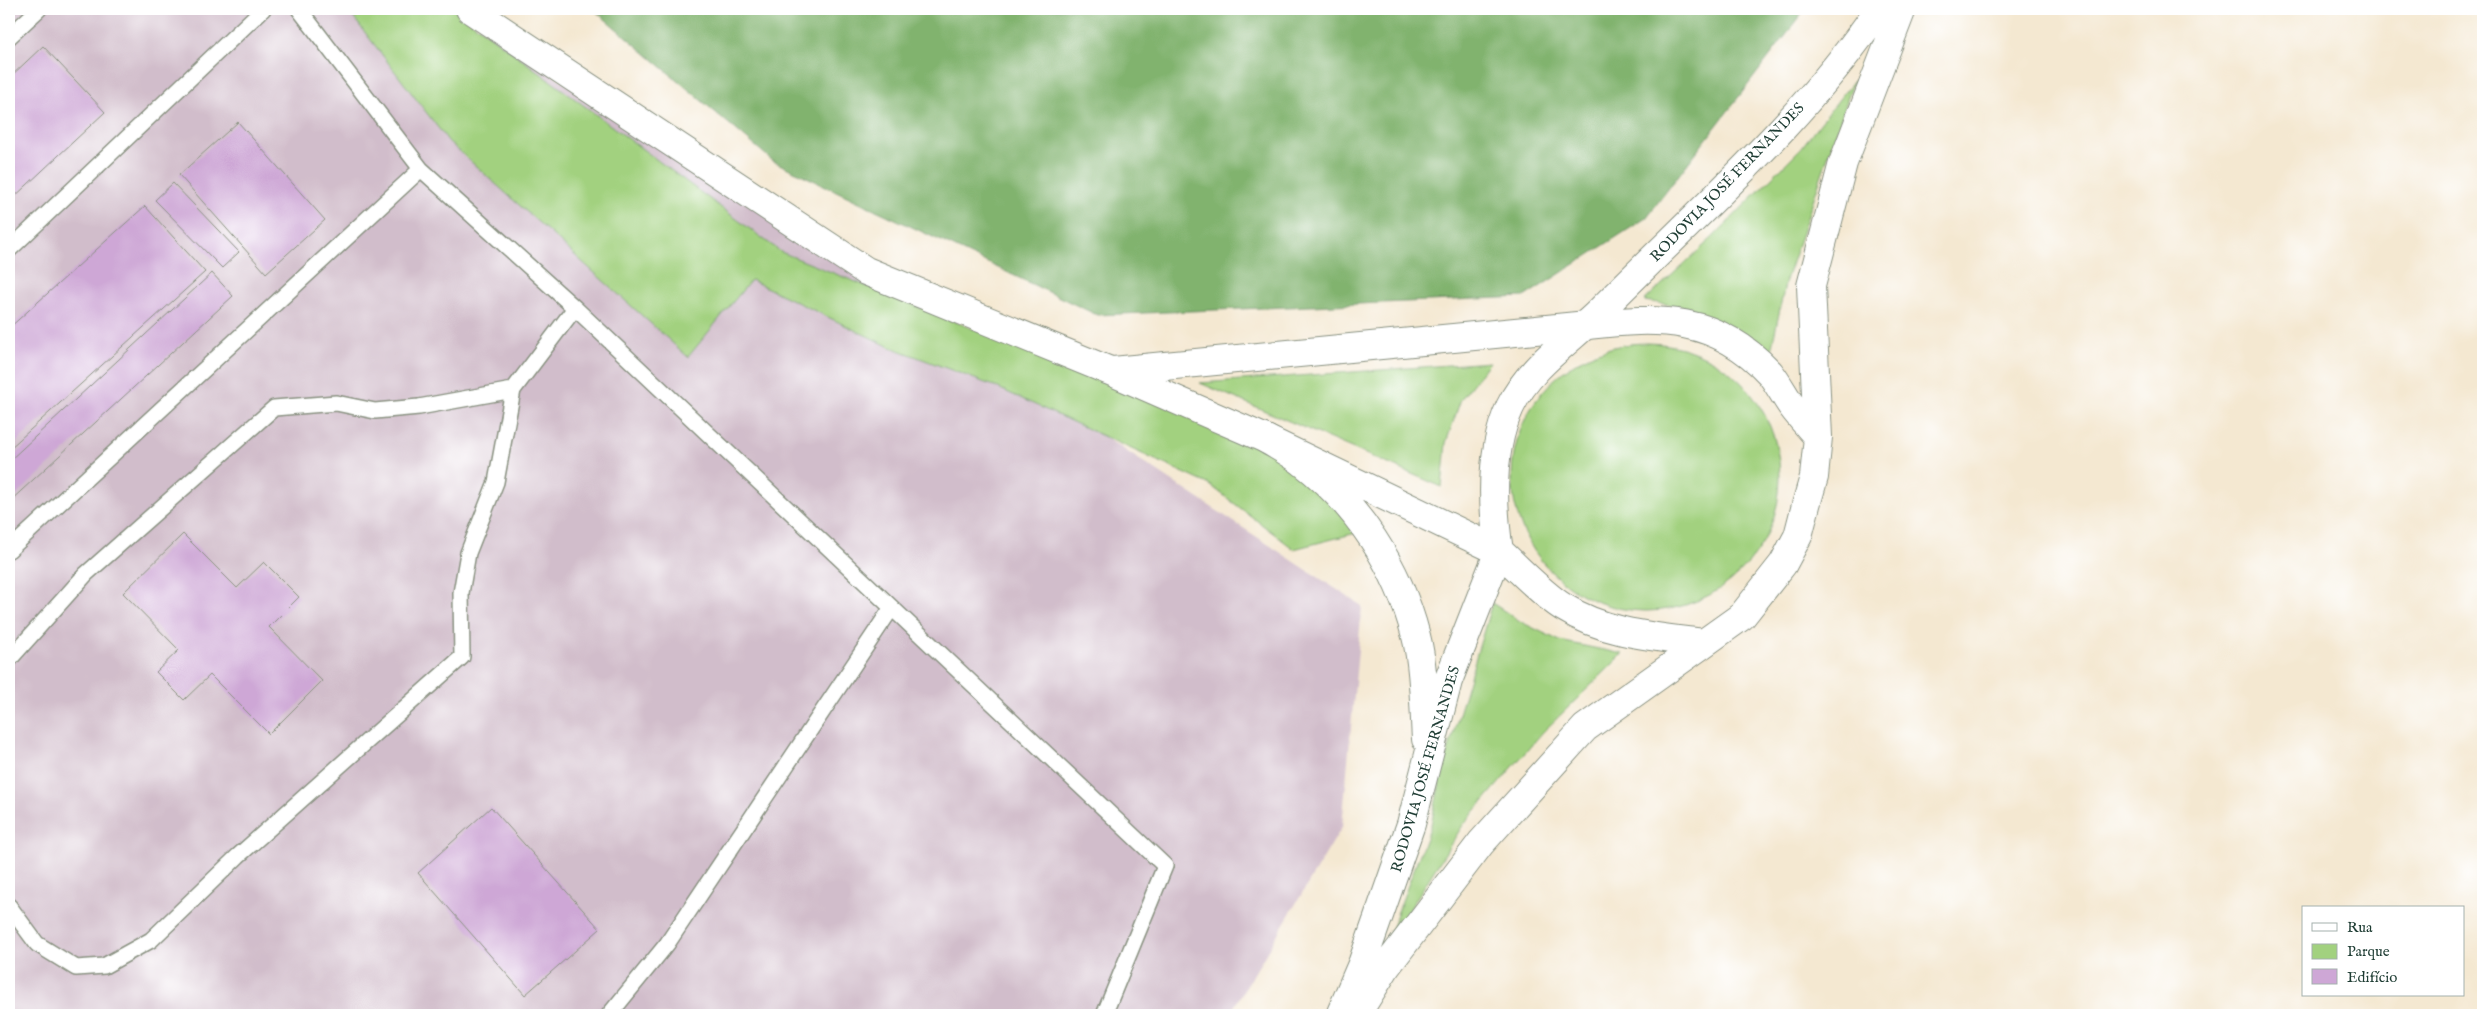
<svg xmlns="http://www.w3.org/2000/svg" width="2492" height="1024" viewBox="0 0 2492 1024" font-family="'IM FELL English',serif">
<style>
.industrial{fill:#d1bdcb}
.green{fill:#a2d17f;stroke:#60875a}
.forest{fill:#81b36e;stroke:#507851}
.building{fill:#cea7d6}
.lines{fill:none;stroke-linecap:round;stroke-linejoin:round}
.lane-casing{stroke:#8a9282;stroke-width:18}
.street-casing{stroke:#8a9282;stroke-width:30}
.secondary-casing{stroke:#8a9282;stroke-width:30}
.lane{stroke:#fff;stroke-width:15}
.street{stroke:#fff;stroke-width:28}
.secondary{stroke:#fff;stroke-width:28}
.labels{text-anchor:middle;stroke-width:4;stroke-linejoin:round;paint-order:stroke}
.street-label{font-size:15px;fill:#1f3d34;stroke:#fff}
</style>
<rect width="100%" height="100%" fill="#fff"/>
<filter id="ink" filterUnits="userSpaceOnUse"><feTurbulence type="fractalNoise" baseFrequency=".02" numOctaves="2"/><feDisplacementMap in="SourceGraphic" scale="10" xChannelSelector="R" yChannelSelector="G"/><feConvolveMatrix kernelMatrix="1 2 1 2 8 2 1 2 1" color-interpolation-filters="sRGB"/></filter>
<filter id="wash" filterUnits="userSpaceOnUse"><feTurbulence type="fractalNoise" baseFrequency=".0096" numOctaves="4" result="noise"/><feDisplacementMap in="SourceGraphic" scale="20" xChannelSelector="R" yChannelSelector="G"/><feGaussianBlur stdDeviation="1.12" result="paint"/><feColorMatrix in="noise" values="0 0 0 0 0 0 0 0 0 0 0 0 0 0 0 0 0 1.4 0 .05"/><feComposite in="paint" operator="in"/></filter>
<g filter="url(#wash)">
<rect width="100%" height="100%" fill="#f4e8d1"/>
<path class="industrial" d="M 9,9 L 453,9 L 1362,606 L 1342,827 L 1229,1015 L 9,1015 Z"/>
<path class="green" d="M 347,9 L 454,9 L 781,252 L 1273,449 L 1360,532 L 1294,549 L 1210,485 L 996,387 L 888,346 L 751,280 L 688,357 L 449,142 Z
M 1854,80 L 1786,280 L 1768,366 L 1728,330 L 1686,307 L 1644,301 L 1712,238 L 1801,148 Z
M1512 477a134 134 0 1 1 268 0a134 134 0 1 1-268 0Z
M 1490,362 L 1461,399 L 1446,443 L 1442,487 L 1200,383 Z
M 1492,603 L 1523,623 L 1560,641 L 1623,654 L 1542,733 L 1463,825 L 1382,953 L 1431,825 L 1443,768 Z"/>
<path class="forest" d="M 593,9 L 1806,9 L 1646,218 L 1524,297 L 1097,315 L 773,161 Z"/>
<g id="blocks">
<path class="building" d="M 43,46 L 105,112 L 11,200 L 9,198 L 9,78 Z
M 238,122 L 325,220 L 266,273 L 179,175 Z
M 173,183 L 239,252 L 222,268 L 155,200 Z
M 145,206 L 205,272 L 9,449 L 9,328 Z
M 212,273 L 233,296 L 9,502 L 9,461 Z
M 183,534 L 237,588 L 264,562 L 299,597 L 269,627 L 322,681 L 269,734 L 210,675 L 184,700 L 156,672 L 179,650 L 123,593 Z
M 491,807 L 600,929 L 525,995 L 418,873 Z"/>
</g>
</g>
<g filter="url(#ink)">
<use href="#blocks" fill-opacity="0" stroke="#8a9282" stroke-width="1"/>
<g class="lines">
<defs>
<path id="lane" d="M 299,9 L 421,169 L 575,308 L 1165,866 L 1104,1015
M 9,37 L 39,9
M 9,250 L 263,9
M 9,550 L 421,169
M 9,660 L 86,574 L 274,408 L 336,403 L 375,411 L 419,407 L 513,390
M 9,906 L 37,944 L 76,968 L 104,966 L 151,940 L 238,856 L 462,657 L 461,593 L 468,553 L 496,482 L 513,390 L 575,308
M 609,1015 L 667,944 L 891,609"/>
<path id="street" d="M 470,9 L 866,271 L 1110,371 L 1266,439 L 1499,551
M 1113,371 L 1587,325"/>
<path id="secondary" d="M 1587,325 C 1659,317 1716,315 1770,373 C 1778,383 1784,395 1791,405 C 1799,416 1809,427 1818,437
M 1266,439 C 1277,446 1290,452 1301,461 C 1358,505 1398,567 1416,636 C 1424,666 1424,708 1426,739
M 1704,643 C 1655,637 1606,634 1563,607 C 1542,594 1518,568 1499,551 C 1492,505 1490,450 1510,407 C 1530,365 1572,340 1603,308 C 1696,214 1805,119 1879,9
M 1341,1013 L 1362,964 L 1411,824 L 1448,681 L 1499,551
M 1356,1015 L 1386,967 L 1481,843 L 1585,728 L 1742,616 L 1783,564 L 1798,536 L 1806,505 L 1814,477 L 1818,437 L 1811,286 L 1843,163 L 1902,9"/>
</defs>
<use href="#lane" class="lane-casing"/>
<use href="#street" class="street-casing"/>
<use href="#secondary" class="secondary-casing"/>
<use href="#lane" class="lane"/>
<use href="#street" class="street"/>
<use href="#secondary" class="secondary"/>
</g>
</g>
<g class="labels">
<g class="street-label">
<text transform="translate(1727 182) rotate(-46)" y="5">RODOVIA JOSÉ FERNANDES</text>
<text transform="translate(1425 769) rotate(-74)" y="5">RODOVIA JOSÉ FERNANDES</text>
</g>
</g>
<rect width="2492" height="1024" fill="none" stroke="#fff" stroke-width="30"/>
<rect x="2302" y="906" width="162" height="90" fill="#ffffff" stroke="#a5b1ae"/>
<rect x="2312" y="923" width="25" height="8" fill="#ffffff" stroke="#a5b1ae"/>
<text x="2347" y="932" font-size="15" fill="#1f3d34">Rua</text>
<rect x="2312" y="944" width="25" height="15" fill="#a2d17f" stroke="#a5b1ae"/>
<text x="2347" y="956" font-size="15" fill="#1f3d34">Parque</text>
<rect x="2312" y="969" width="25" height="15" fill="#cea7d6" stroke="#a5b1ae"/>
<text x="2347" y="982" font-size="15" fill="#1f3d34">Edifício</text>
</svg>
